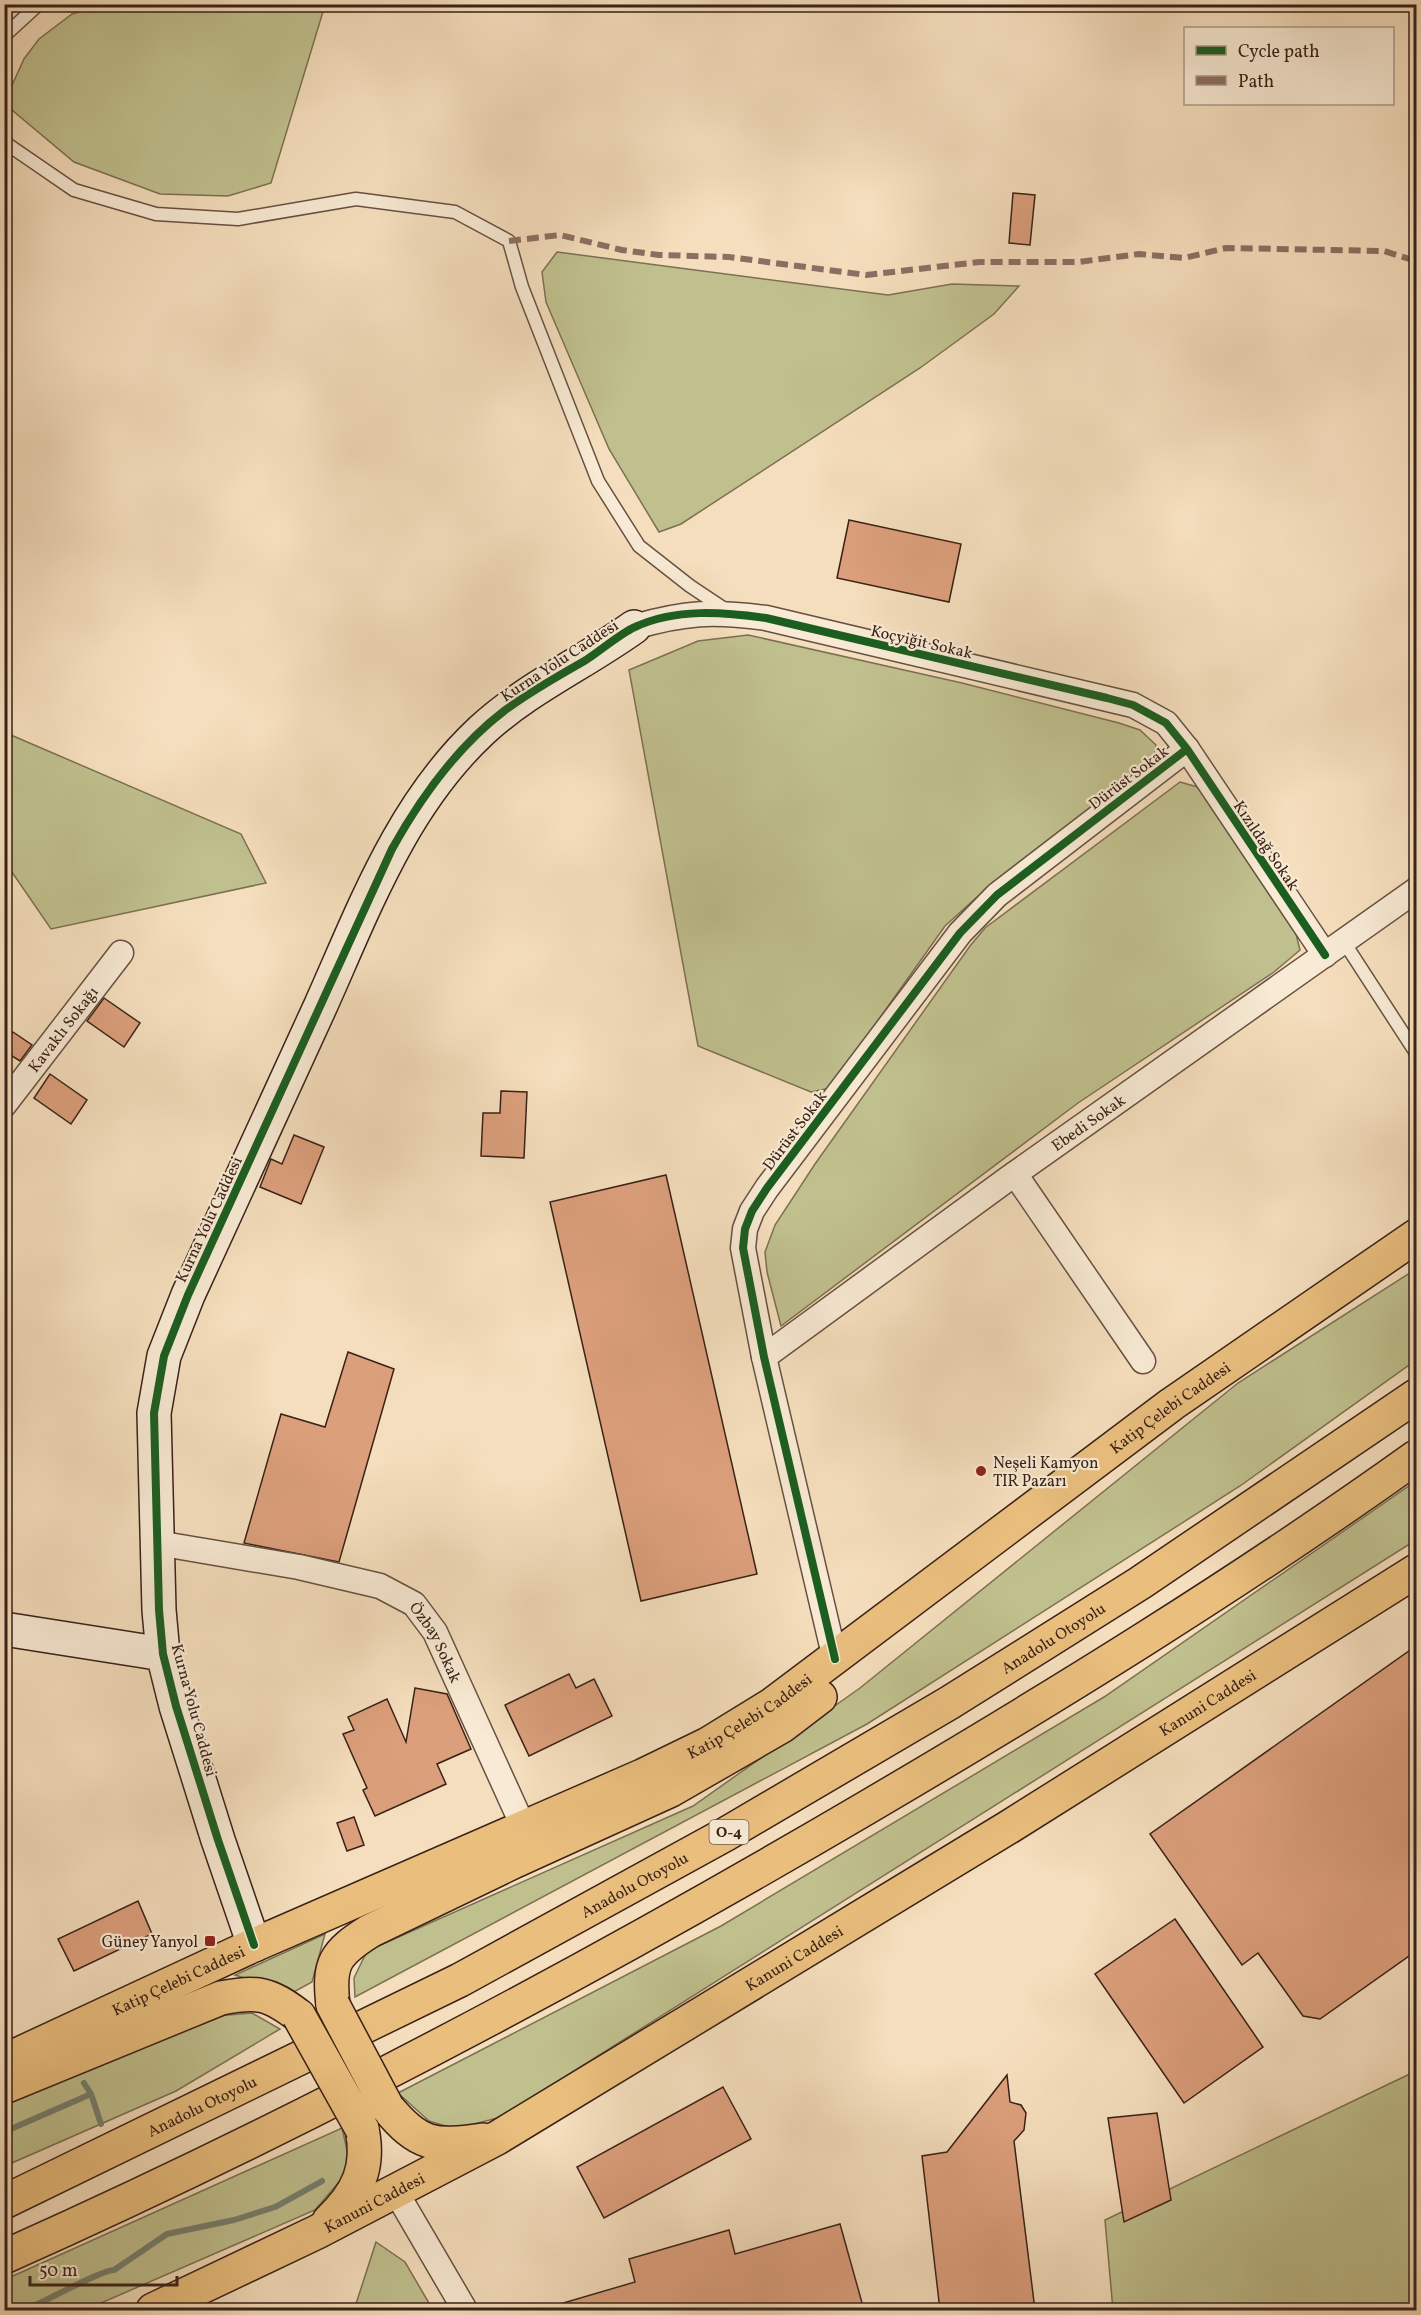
<svg xmlns="http://www.w3.org/2000/svg" width="1421" height="2315" viewBox="0 0 1421 2315" font-family="Vollkorn,serif">
<style>
.green{fill:#c0c08e;stroke:#7c7053;stroke-width:1.5}
.lines{fill:none;stroke-linecap:round;stroke-linejoin:round}
.stream{stroke:#757f70;stroke-width:6}
.building{fill:#dc9f7c;stroke:#392118;stroke-width:1.5}
.lane-casing{stroke:#685041;stroke-width:15}
.street-casing{stroke:#685041;stroke-width:27}
.secondary-casing{stroke:#392118;stroke-width:36}
.primary-casing{stroke:#392118;stroke-width:36}
.highway-casing{stroke:#392118;stroke-width:36}
.lane{stroke:#f8ead4;stroke-width:12}
.street{stroke:#f8ead4;stroke-width:24}
.secondary{stroke:#f8ead4;stroke-width:33}
.primary{stroke:#eabf7e;stroke-width:33}
.highway{stroke:#eabf7e;stroke-width:33}
.primary-bridge-casing{stroke:#392118;stroke-width:36;stroke-linecap:butt}
.primary-bridge{stroke:#eabf7e;stroke-width:33}
.quiet{stroke:#8d6e63;stroke-width:6;stroke-dasharray:12 6;stroke-linecap:butt}
.cycleway-casing{stroke:#f8ead4;stroke-width:11}
.cycleway{stroke:#1b5e20;stroke-width:8}
.poi-dot{fill:#8f2418;stroke:#f8ead4;stroke-width:2}
.labels{text-anchor:middle;stroke-width:4.5;stroke-linejoin:round;paint-order:stroke}
.shield{fill:#f8ead4;stroke:#725d50;stroke-width:1.5}
.shield-label{font-size:15px;font-weight:bold;fill:#392118}
.street-label{font-size:16px;fill:#392118;stroke:#f8ead4}
.poi-label{font-size:16px;fill:#392118;stroke:#f8ead4;text-anchor:start}
</style>
<rect width="100%" height="100%" fill="#f5debd"/>
<filter id="stains"><feTurbulence type="fractalNoise" baseFrequency=".00333" numOctaves="4"/><feColorMatrix values="0 0 0 0 .2 0 0 0 0 .09 0 0 0 0 .02 0 0 0 .5 -.17"/></filter>
<radialGradient id="worn" r=".72"><stop offset=".6" stop-color="#630" stop-opacity="0"/><stop offset="1" stop-color="#630" stop-opacity=".3"/></radialGradient>
<path class="green" d="M 103,5 L 325,5 L 271,183 L 228,196 L 160,194 L 74,162 L 12,110 L 8,94 L 24,59 L 39,39 L 72,14 Z
M 557,252 L 888,295 L 952,284 L 1019,286 L 994,314 L 920,368 L 681,524 L 659,532 L 609,449 L 546,302 L 542,272 Z
M 748,635 L 962,683 L 1119,723 L 1140,730 L 1156,745 L 1154,760 L 977,897 L 945,926 L 830,1088 L 811,1092 L 698,1046 L 629,670 L 698,641 Z
M 4,732 L 241,834 L 266,883 L 51,929 L 5,862 Z
M 1180,782 L 1201,788 L 1296,934 L 1300,950 L 1274,972 L 1078,1103 L 781,1326 L 767,1272 L 765,1252 L 775,1225 L 815,1164 L 970,946 L 985,928 Z
M 1416,1269 L 1416,1360 L 1240,1486 L 867,1724 L 355,1997 L 354,1978 L 367,1951 L 693,1806 L 860,1688 L 1238,1383 Z
M 1416,1481 L 1416,1540 L 501,2117 L 455,2129 L 429,2121 L 398,2093 L 721,1926 L 1104,1697 Z
M 325,1934 L 312,1982 L 292,1993 L 235,1975 Z
M 252,2013 L 280,2029 L 176,2091 L 5,2166 L 5,2105 L 216,2016 Z
M 1416,2071 L 1416,2310 L 1113,2310 L 1105,2220 Z
M 342,2128 L 351,2168 L 315,2210 L 85,2310 L 5,2310 L 4,2280 Z
M 376,2242 L 405,2262 L 433,2310 L 354,2310 Z"/>
<g class="lines">
<path class="stream" d="M 84,2083 L 91,2094 L 101,2124
M 4,2132 L 91,2094
M 26,2310 C 41,2303 104,2269 114,2270 L 167,2234 L 234,2220 L 275,2207 L 322,2181"/>
</g>
<path class="building" d="M 1013,193 L 1035,195 L 1030,245 L 1009,243 Z
M 849,520 L 961,544 L 949,602 L 837,578 Z
M 104,998 L 140,1023 L 124,1047 L 87,1021 Z
M 13,1032 L 32,1045 L 20,1061 L 4,1051 L 4,1045 Z
M 50,1074 L 87,1100 L 71,1124 L 34,1098 Z
M 501,1091 L 527,1092 L 524,1158 L 481,1156 L 483,1113 L 500,1113 Z
M 294,1135 L 324,1147 L 301,1204 L 260,1187 L 271,1159 L 282,1164 Z
M 666,1175 L 757,1574 L 641,1601 L 550,1202 Z
M 348,1352 L 394,1369 L 339,1562 L 244,1543 L 281,1414 L 325,1427 Z
M 1416,1646 L 1416,1951 L 1320,2019 L 1303,2016 L 1258,1953 L 1242,1965 L 1150,1834 Z
M 569,1674 L 576,1688 L 594,1679 L 612,1716 L 529,1756 L 505,1705 Z
M 415,1688 L 447,1694 L 471,1749 L 437,1764 L 446,1784 L 375,1816 L 363,1790 L 367,1788 L 343,1734 L 354,1730 L 348,1717 L 387,1699 L 406,1742 Z
M 354,1817 L 364,1845 L 347,1851 L 337,1823 Z
M 138,1901 L 152,1934 L 74,1971 L 58,1939 Z
M 1175,1919 L 1263,2047 L 1184,2103 L 1095,1974 Z
M 1007,2075 L 1010,2102 L 1021,2105 L 1026,2113 L 1024,2130 L 1014,2141 L 1035,2310 L 940,2310 L 922,2156 L 947,2152 Z
M 723,2087 L 751,2139 L 604,2218 L 577,2167 Z
M 1157,2113 L 1171,2200 L 1124,2222 L 1108,2118 Z
M 840,2224 L 864,2310 L 554,2310 L 553,2306 L 635,2282 L 629,2259 L 729,2230 L 735,2254 Z"/>
<g class="lines">
<defs>
<path id="lane" d="M 4,36 L 39,4
M 4,142 L 74,190 L 156,214 L 238,219 L 356,199 L 455,212 L 509,241 L 522,287 L 598,481 L 639,546 L 690,586 L 726,610
M 1344,942 L 1416,1053"/>
<g id="street">
<path d="M 634,627 C 686,612 713,611 766,618 L 1133,705 L 1166,723 L 1187,749 L 1325,955"/>
<path id="s1" d="M 4,1105 L 121,953"/>
<path d="M 1015,1174 L 1143,1361"/>
<path id="s2" d="M 764,1357 L 1009,1178 L 1416,890"/>
<path id="s3" d="M 157,1543 L 299,1567 L 380,1586 L 414,1604 L 435,1632 L 523,1826"/>
<path d="M 835,1659 L 764,1357 L 743,1248 L 745,1229 L 752,1211 L 767,1188 L 960,933 L 997,895 L 1187,749"/>
<path d="M 396,2192 L 465,2310"/>
</g>
<path id="secondary" d="M 4,1629 L 163,1654
M 254,1945 L 218,1840 L 176,1706 L 163,1654 L 159,1610 L 154,1413 L 164,1356 L 188,1295 C 232,1199 276,1103 320,1007 C 364,909 401,806 481,731 C 526,689 584,663 634,627"/>
<g id="primary">
<path d="M 333,2005 C 328,1963 335,1953 370,1931 L 515,1861 L 671,1790 L 782,1726 L 820,1697"/>
<path id="s4" d="M 4,2061 L 254,1945 L 642,1776 L 708,1744 L 773,1704 L 1172,1404 L 1416,1236"/>
<path d="M 4,2087 L 221,1998 C 258,1991 269,1993 299,2016"/>
<path d="M 387,2107 C 419,2146 434,2147 483,2140"/>
<path d="M 329,2221 C 358,2193 370,2168 362,2129"/>
<path id="s5" d="M 153,2310 L 317,2232 L 497,2138 L 1009,1827 L 1416,1571"/>
</g>
<g id="highway">
<path id="s6" d="M 4,2202 L 460,1980 L 726,1834 L 949,1703 L 1140,1583 L 1416,1396"/>
<path d="M 4,2257 C 300,2125 587,1972 866,1808 C 1053,1698 1240,1583 1416,1457"/>
</g>
</defs>
<use href="#lane" class="lane-casing"/>
<use href="#street" class="street-casing"/>
<use href="#secondary" class="secondary-casing"/>
<use href="#primary" class="primary-casing"/>
<use href="#highway" class="highway-casing"/>
<use href="#lane" class="lane"/>
<use href="#street" class="street"/>
<use href="#secondary" class="secondary"/>
<use href="#primary" class="primary"/>
<use href="#highway" class="highway"/>
<defs>
<path id="primary-bridge" d="M 333,2005 L 387,2107
M 299,2016 L 362,2129"/>
</defs>
<use href="#primary-bridge" class="primary-bridge-casing"/>
<use href="#primary-bridge" class="primary-bridge"/>
<path class="quiet" d="M 509,241 L 560,235 L 622,250 L 659,255 L 729,257 L 866,275 L 979,262 L 1078,262 L 1139,254 L 1184,258 L 1226,248 L 1384,251 L 1416,261"/>
<defs>
<path id="cycleway" d="M 835,1659 L 764,1357 L 743,1248 L 745,1229 L 752,1211 L 767,1188 L 960,933 L 997,895 L 1187,749
M 254,1945 L 218,1840 L 176,1706 L 163,1654 L 159,1610 L 154,1413 L 164,1356 L 188,1295 L 392,849 C 421,797 457,747 504,711 C 529,692 558,676 586,660 C 600,651 621,633 635,627 C 676,608 723,612 766,618 L 1107,698 L 1133,705 L 1166,723 L 1187,749 L 1325,955"/>
</defs>
<use href="#cycleway" class="cycleway-casing"/>
<use href="#cycleway" class="cycleway"/>
</g>
<g class="poi-dot">
<circle cx="981" cy="1471" r="6"/>
<rect x="204" y="1935" width="12" height="12" rx="3"/>
</g>
<g class="labels">
<rect class="shield" x="709.5" y="1820" width="39" height="24" rx="4.5"/>
<g class="shield-label">
<text x="729" y="1837">O-4</text>
</g>
<g class="street-label">
<text transform="translate(922 641) rotate(13)" y="6">Koçyiğit Sokak</text>
<text transform="translate(559 660) rotate(-33)" y="6">Kurna Yolu Caddesi</text>
<text transform="translate(1128 777) rotate(-37)" y="6">Dürüst Sokak</text>
<text transform="translate(1267 845) rotate(56)" y="6">Kızıldağ Sokak</text>
<text dy="6" stroke="none"><textPath href="#s1" startOffset="96">Kavaklı Sokağı</textPath></text>
<text dy="6" stroke="none"><textPath href="#s2" startOffset="400">Ebedi Sokak</textPath></text>
<text transform="translate(794 1130) rotate(-53)" y="6">Dürüst Sokak</text>
<text transform="translate(208 1219) rotate(-65)" y="6">Kurna Yolu Caddesi</text>
<text dy="6" stroke="none"><textPath href="#s4" startOffset="1344">Katip Çelebi Caddesi</textPath></text>
<text dy="6" stroke="none"><textPath href="#s6" startOffset="1192">Anadolu Otoyolu</textPath></text>
<text dy="6" stroke="none"><textPath href="#s3" startOffset="310">Özbay Sokak</textPath></text>
<text dy="6" stroke="none"><textPath href="#s5" startOffset="1218">Kanuni Caddesi</textPath></text>
<text transform="translate(195 1710) rotate(75)" y="6">Kurna Yolu Caddesi</text>
<text dy="6" stroke="none"><textPath href="#s4" startOffset="822">Katip Çelebi Caddesi</textPath></text>
<text dy="6" stroke="none"><textPath href="#s6" startOffset="706">Anadolu Otoyolu</textPath></text>
<text dy="6" stroke="none"><textPath href="#s5" startOffset="732">Kanuni Caddesi</textPath></text>
<text dy="6" stroke="none"><textPath href="#s4" startOffset="192">Katip Çelebi Caddesi</textPath></text>
<text dy="6" stroke="none"><textPath href="#s6" startOffset="220">Anadolu Otoyolu</textPath></text>
<text dy="6" stroke="none"><textPath href="#s5" startOffset="246">Kanuni Caddesi</textPath></text>
</g>
<g class="poi-label">
<text x="993" y="1468">Neşeli Kamyon<tspan x="993" dy="18">TIR Pazarı</tspan></text>
<text x="198" y="1947" text-anchor="end">Güney Yanyol</text>
</g>
</g>
<rect width="1421" height="2315" fill="none" stroke="#f5debd" stroke-width="24"/>
<rect x="6" y="6" width="1409" height="2303" fill="none" stroke="#392118" stroke-width="3"/>
<rect x="12" y="12" width="1397" height="2291" fill="none" stroke="#392118" stroke-width="1.5"/>
<rect x="1184" y="27" width="210" height="78" fill="#f8ead4" stroke="#ac9a89" stroke-width="1.5"/>
<rect x="1196" y="46" width="30" height="9" fill="#1b5e20" stroke="#ac9a89" stroke-width="1.5"/>
<text x="1238" y="57" font-size="18" fill="#392118">Cycle path</text>
<rect x="1196" y="76" width="30" height="9" fill="#8d6e63" stroke="#ac9a89" stroke-width="1.5"/>
<text x="1238" y="87" font-size="18" fill="#392118">Path</text>
<path d="M30 2276v9h147v-9" fill="none" stroke="#392118" stroke-width="3"/>
<text x="39" y="2276" font-size="18" fill="#392118" stroke="#f8ead4" stroke-width="4.5" paint-order="stroke">50 m</text>
<rect width="100%" height="100%" filter="url(#stains)"/>
<rect width="100%" height="100%" fill="url(#worn)"/>
</svg>
